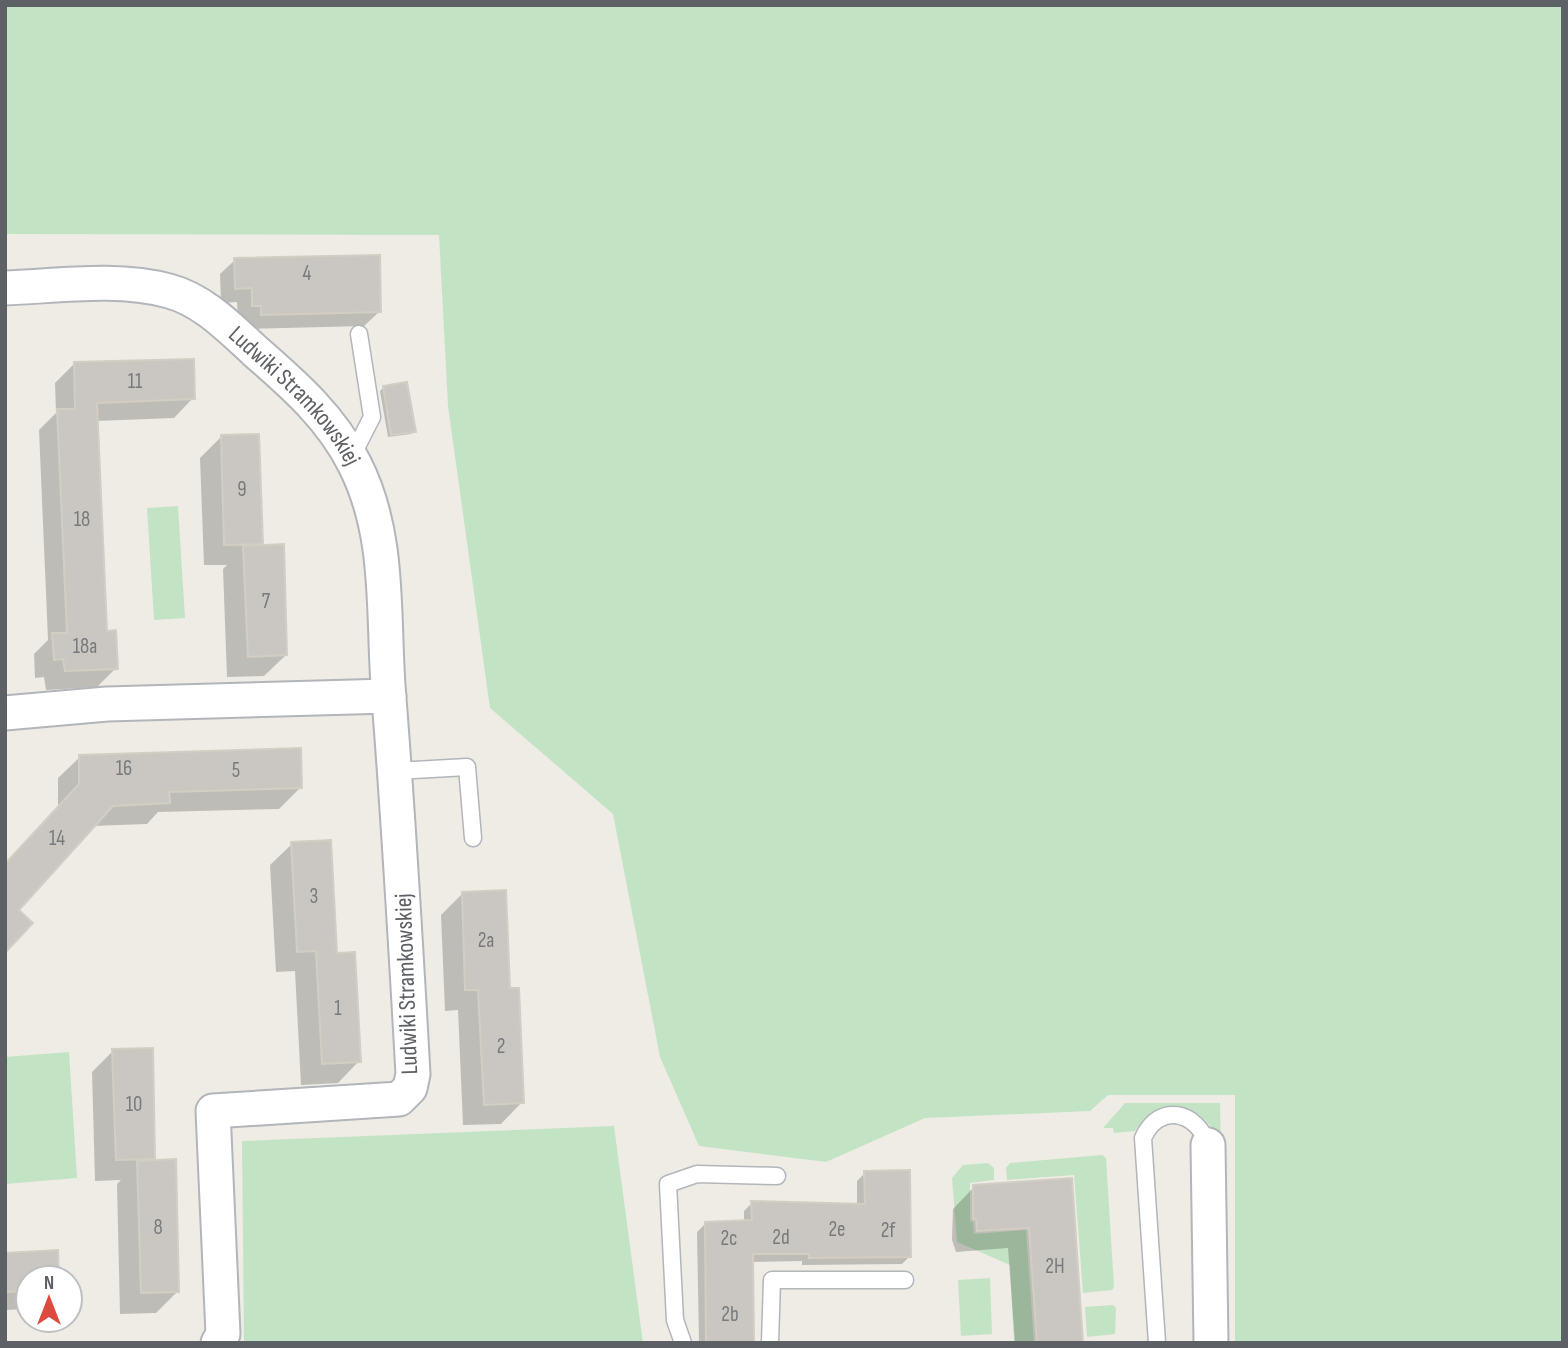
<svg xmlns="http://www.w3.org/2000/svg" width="1568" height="1348" viewBox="0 0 1568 1348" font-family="'Sofia Sans Condensed',sans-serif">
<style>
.green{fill:#c3e4c4}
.shadow{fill:#0003}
.building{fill:#cac7c2;stroke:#d2cec4;stroke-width:2}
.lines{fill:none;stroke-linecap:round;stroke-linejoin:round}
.service-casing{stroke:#b2b5b9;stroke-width:19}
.minor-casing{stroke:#b2b5b9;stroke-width:37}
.service{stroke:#fff;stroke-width:16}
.minor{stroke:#fff;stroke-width:33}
.labels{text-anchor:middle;stroke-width:5;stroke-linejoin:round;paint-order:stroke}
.number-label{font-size:21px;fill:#787a7c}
.street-label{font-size:24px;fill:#5d6064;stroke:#fff}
</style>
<rect width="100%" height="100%" fill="#eeece5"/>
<path class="green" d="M 5,5 L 1563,5 L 1563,1343 L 1235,1343 L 1235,1095 L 1108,1095 L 1090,1111 L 925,1118 L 826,1162 L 699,1146 L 660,1057 L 613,814 L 490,708 L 448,406 L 439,235 L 5,234 Z
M 178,506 L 185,618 L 154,620 L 147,508 Z
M 69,1052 L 77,1178 L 5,1184 L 5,1057 Z
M 1125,1103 L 1220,1103 L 1225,1343 L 1214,1131 C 1192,1098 1156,1099 1135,1131 L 1114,1133 L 1113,1128 L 1103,1128 Z
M 614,1126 L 643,1343 L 244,1343 L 242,1141 Z
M 1102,1155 L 1106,1158 L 1114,1287 L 1112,1290 L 1083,1293 L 1074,1175 L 1007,1180 L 1006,1168 L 1010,1163 Z
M 988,1163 L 994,1168 L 994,1180 L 970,1183 L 970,1221 L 973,1222 L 974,1234 L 1026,1230 L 1034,1343 L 1014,1343 L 1010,1265 L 957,1242 L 952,1178 L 963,1165 Z
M 990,1278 L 992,1334 L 961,1336 L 958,1280 Z
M 1113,1305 L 1116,1308 L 1115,1334 L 1087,1337 L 1085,1307 Z"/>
<path class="shadow" d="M 235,260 L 379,312 L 364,326 L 247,329 L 247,320 L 238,320 L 237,302 L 221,303 L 220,274 Z
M 75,363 L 193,398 L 174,418 L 96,421 L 105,633 L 116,668 L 97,687 L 46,690 L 44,677 L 35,678 L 34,654 L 48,640 L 39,430 L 56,413 L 55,383 Z
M 383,388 L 414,431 L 411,434 L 388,437 L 380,391 Z
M 221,437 L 262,543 L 258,547 L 286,655 L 264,676 L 227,677 L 223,569 L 227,565 L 204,565 L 200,458 Z
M 80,757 L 300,788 L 279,809 L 158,812 L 147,824 L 92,826 L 16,910 L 5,950 L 5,865 L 58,807 L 58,778 Z
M 292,844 L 335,955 L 359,1061 L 338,1083 L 301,1085 L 295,971 L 276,972 L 270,865 Z
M 462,894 L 508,990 L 522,1102 L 501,1124 L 463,1125 L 458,1010 L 445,1011 L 441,915 Z
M 113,1051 L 154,1158 L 150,1162 L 178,1291 L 156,1313 L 120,1314 L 117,1184 L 121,1180 L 95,1181 L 92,1072 Z
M 865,1173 L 910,1256 L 902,1264 L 802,1265 L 802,1261 L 751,1262 L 752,1343 L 699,1343 L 697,1232 L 706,1223 L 744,1222 L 744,1211 L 752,1203 L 857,1206 L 857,1181 Z
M 1070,1180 L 1082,1343 L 1015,1343 L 1008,1248 L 956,1252 L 952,1240 L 953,1209 L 974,1187 Z
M 5,1254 L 57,1278 L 28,1278 L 28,1309 L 5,1310 Z"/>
<path class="building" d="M 380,255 L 381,312 L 261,315 L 261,306 L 252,306 L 252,288 L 235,289 L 234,258 Z
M 194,359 L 195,399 L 97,403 L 107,631 L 116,630 L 118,669 L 65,671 L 63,659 L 54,660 L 52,633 L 67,633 L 57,409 L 75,409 L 74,362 Z
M 407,382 L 416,432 L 391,435 L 383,386 Z
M 259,434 L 263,544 L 224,545 L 221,435 Z
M 284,544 L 287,655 L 248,657 L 243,546 Z
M 301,748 L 302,788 L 169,792 L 170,803 L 113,806 L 19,910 L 33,923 L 5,953 L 5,864 L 79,784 L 79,755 Z
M 331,840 L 337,953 L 355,952 L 361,1062 L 322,1064 L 316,951 L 297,952 L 291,842 Z
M 506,890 L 510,988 L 519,988 L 524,1103 L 484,1105 L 478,990 L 465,990 L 462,892 Z
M 153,1048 L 155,1159 L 116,1160 L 112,1049 Z
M 176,1159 L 179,1292 L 141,1293 L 137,1161 Z
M 910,1170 L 911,1257 L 809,1258 L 809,1254 L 753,1254 L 754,1343 L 706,1343 L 705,1222 L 752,1220 L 751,1201 L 865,1204 L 864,1171 Z
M 1072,1178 L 1083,1343 L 1037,1343 L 1029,1228 L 977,1231 L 976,1219 L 973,1219 L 973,1185 Z
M 58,1250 L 59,1278 L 28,1278 L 28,1291 L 5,1292 L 5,1253 Z"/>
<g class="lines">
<defs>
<path id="service" d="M 351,458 L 372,417 L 359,334
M 396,771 L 467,767 L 473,838
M 683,1343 L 675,1320 L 668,1184 L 697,1174 L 777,1176
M 770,1343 L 772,1280 L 905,1280
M 1157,1343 L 1143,1138 C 1159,1102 1197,1111 1208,1145"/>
<g id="minor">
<path id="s1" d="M 5,288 C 58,286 117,277 169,291 C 203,300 230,328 255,351 C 294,385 332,418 355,465 C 392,538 382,620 389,699 C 399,824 406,949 413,1074 L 410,1088 L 399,1099 L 213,1111 L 223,1334 L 218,1343"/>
<path d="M 5,713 L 107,704 L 389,696"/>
<path d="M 1208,1145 L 1211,1343"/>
</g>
</defs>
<use href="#service" class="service-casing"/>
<use href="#minor" class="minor-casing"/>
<use href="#service" class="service"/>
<use href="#minor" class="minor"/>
</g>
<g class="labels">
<g class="number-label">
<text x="307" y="280">4</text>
<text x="135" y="388">11</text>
<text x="242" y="496">9</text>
<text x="82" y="526">18</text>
<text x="266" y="608">7</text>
<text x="85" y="653">18a</text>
<text x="124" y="775">16</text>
<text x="236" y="777">5</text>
<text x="57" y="845">14</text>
<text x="314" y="903">3</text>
<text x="486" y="947">2a</text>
<text x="338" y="1015">1</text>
<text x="501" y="1053">2</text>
<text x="134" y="1111">10</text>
<text x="158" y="1234">8</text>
<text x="837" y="1236">2e</text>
<text x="888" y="1237">2f</text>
<text x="781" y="1244">2d</text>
<text x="729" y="1245">2c</text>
<text x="1055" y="1273">2H</text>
<text x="730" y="1321">2b</text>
</g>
<g class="street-label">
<text dy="8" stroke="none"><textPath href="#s1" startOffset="331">Ludwiki Stramkowskiej</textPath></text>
<text transform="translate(406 984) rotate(-92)" y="8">Ludwiki Stramkowskiej</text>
</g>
</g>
<rect width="1568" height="1348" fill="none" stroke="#5d6064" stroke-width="14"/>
<g transform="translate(49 1299)"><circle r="33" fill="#ffffff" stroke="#bebfc1" stroke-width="2"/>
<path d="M0-5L12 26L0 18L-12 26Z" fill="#dc4b3d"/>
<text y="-10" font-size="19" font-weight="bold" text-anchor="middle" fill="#5d6064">N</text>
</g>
</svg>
